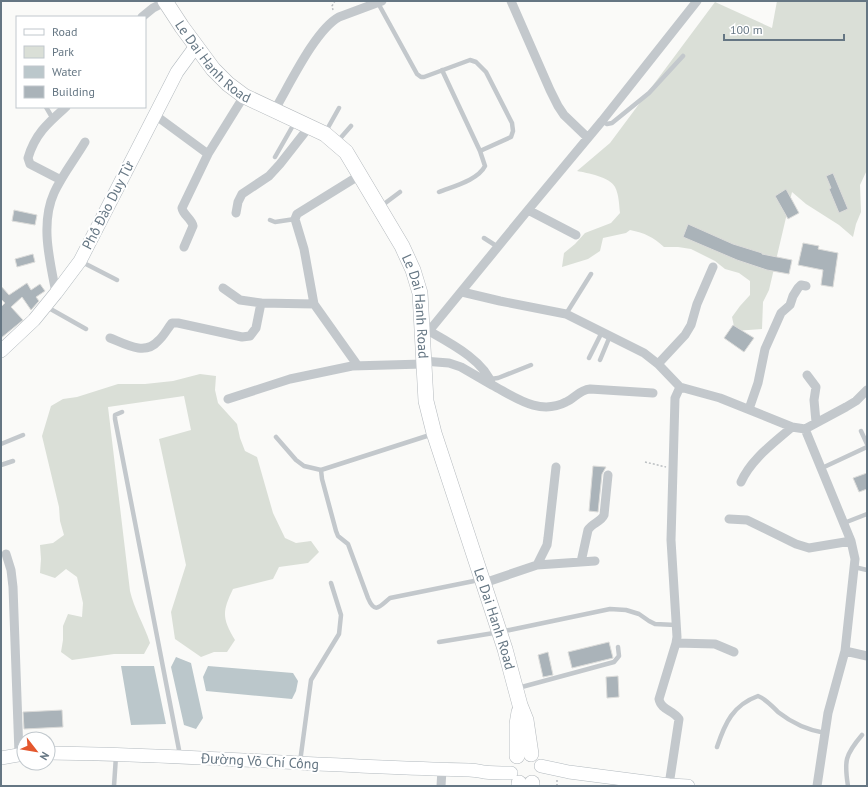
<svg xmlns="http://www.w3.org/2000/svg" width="868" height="787" viewBox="0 0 868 787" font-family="'PT Sans',sans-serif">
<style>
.green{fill:#dadfd7}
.water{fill:#bbc7cb}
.building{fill:#aab3b9;stroke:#dcdcda}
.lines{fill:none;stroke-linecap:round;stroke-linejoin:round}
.secondary-casing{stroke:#b3babf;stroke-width:14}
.primary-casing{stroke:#b5babe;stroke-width:16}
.path{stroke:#bbbfc2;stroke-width:1.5;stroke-dasharray:2 2;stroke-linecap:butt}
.lane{stroke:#c3c8cc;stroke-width:4.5}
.street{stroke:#c3c8cc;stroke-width:9}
.secondary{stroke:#fff;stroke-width:13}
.primary{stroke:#fff;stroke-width:15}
.labels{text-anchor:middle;stroke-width:4;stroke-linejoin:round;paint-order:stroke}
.street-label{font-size:14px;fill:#657683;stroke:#fff}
</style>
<rect width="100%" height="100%" fill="#fafaf8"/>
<path class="green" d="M 777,1 L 867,1 L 867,170 L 860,185 L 861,212 L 856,224 L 853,237 L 839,225 L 806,204 L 792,192 L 769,290 L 763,302 L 762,329 L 735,331 L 732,317 L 740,306 L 750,295 L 750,281 L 739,273 L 725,269 L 715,261 L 691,249 L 678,247 L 664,247 C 653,237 645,233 630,230 L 626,233 L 603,238 L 600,251 L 588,259 L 562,267 L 564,253 L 575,244 L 585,233 L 611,223 L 620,213 C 619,204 619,195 615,187 C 610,177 587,173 577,171 L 610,143 L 715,2 L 772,28 Z
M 200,374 L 216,376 L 215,390 L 218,403 L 237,424 L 240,438 L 245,451 L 257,457 L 273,513 L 285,538 L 296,543 L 311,541 L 319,552 L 308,563 L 279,567 L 273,579 L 233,589 C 222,612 222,618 235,640 L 227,652 L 214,652 L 201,657 L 175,639 L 171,612 L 186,565 L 159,439 L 191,430 L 184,396 L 108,407 L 130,591 C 134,609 144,624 150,643 L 144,654 L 114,654 L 72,660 L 61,652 L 63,640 L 63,626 L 68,614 L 82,617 L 83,603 L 77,577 L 66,569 L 55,578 L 40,573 L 41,559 L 40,545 L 53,543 L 64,535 L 60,521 L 59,507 L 42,436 L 51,406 L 63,399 L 77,397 L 118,384 L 145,384 L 173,381 Z"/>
<path class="water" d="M 176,657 L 191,663 L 203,718 L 196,729 L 184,725 L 171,667 Z
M 121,666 L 154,666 L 166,724 L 131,725 Z
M 208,666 L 293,673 L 298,681 L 296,691 L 292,699 L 206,691 L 203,677 Z"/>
<path class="building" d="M 833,173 L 848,209 L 839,213 L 829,189 L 831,188 L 826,176 Z
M 786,189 L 799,213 L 788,219 L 775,196 Z
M 14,210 L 37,215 L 35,225 L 12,221 Z
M 688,224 L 733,244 L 762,253 L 762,254 L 792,260 L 789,274 L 767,270 L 737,260 L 683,237 Z
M 803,243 L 819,246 L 818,249 L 838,253 L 833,287 L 821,285 L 823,270 L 798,265 Z
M 33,254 L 35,262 L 17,267 L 15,259 Z
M 27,283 L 31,290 L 40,284 L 45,291 L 36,297 L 39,301 L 31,310 L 22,297 L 11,307 L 23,320 L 1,338 L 1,307 L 5,303 L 1,299 L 1,286 L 9,295 Z
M 733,325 L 754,338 L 744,352 L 724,338 Z
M 593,466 L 606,467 L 602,474 L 598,512 L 589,511 Z
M 867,473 L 867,489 L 859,492 L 853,478 Z
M 609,642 L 613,658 L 572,668 L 568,652 Z
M 548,652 L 553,675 L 543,677 L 538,655 Z
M 618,676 L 619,697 L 607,698 L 606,677 Z
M 62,710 L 63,727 L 24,729 L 23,712 Z"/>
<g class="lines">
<defs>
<path id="secondary" d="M 1,351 L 34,320 L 56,293 L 80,261 L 177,72 L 196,46
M 48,753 C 188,754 328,767 469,770 C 474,770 479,771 484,772 C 493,773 502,773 511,773
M 1,758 L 24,754
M 541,766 L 569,772 L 669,785 L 688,786"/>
<g id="primary">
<path id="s1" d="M 165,1 L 182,27 L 213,69 L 228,84 L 244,96 L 325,134 L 346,152 L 352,162 L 402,246 L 413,270 L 420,293 L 426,401 L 434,433 L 505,649 L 520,705 L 526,720 L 531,754"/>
<path d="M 517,756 L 517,724 L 519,712"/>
<path d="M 519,786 L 519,783"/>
<path d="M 532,786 L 532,783"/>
</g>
</defs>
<use href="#secondary" class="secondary-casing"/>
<use href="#primary" class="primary-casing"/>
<path class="path" d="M 333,10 L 332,6 L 335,1
M 645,462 L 666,467
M 557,786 L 557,779"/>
<path class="lane" d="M 378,3 L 417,74 L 421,77 L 424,77 L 470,60 L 476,62 L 486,72 L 512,123 L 513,131 L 511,137 L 480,151 L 485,166 C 478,180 454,186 439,192
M 442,70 L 480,151
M 46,107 L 53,119
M 602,121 L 607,124 L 612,123 L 649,93 L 683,56
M 325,133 L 339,108
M 337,142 L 351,126
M 275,157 L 295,122
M 380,207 L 400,192
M 270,220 L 275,222 L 295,219
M 484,238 L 498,247
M 82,262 L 117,280
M 47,307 L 86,329
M 566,314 L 591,274
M 589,358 L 602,332
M 600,360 L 610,336
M 490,379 L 498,378 L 531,365
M 122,412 L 115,415 L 115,419 L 180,755
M 861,431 L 867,444
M 433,434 L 321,470 L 322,479 L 336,531 L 338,536 L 348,544 L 368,598 C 375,615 380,606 390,598 L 479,580
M 276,437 L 296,460 L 304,466 L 321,470
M 1,444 L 23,435
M 1,465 L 13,461
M 822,468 L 867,447
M 844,523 L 867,514
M 854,567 L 867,570
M 439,642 L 500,632 L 610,609 L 626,610 L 639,614 L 649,621 L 655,624 L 676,625
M 518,688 L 614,662 L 619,656 L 618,647
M 717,747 C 725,723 733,705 758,696 C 766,699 772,706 778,712 C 792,723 807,730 825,733
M 300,762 L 311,680 L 339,634 L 341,615 L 331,583
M 114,786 L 116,756
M 848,786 C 844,761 845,755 862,735"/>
<path class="street" d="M 511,1 L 550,90 L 558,106 L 564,115 L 588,138
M 142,17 L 153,8 L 165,2
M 274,111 C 289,86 315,30 339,17 L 382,1
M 155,115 L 208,154
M 61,180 L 30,164 L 28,158 C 35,134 48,123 66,107
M 528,210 L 576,235
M 236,213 L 238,202 L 242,194 L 269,176 L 280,164 L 309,127
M 184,247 L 193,226 C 192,219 183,215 182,208 L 208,154 L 244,96
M 223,288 L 240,300 L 261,303 L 314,304
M 462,292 L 500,301 L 566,314 L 644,353 L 658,364 L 680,387 L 720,398 L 792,427 L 805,429 L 846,407 L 856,401 L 867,390
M 56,293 C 50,261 40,224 54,193 C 62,175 75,159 85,142
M 429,331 C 450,343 485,361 492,385 C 515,397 539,416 566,402 C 575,398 579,390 590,389 L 653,393
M 423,337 L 429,331 L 528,210 L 602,121 L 697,1
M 110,338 C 125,344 145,356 158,341 C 164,336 167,329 172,323 L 178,323 L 242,337 L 250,336 L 256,328 L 261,303
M 423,361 L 449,363 L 461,367 L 492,385
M 658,364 L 685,335 L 691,325 L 697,304 L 713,267
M 358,366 L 314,304 L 304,249 L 295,219 L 297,214 L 360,175
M 807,375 L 816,387 L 814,400 L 816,422
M 228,399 L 290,379 L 352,366 L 423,364
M 749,409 L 758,383 L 765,349 L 781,313 L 790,305 L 793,296 L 798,288 L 801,285 L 806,286
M 805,429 L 851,541 L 855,559 L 845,651 L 828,713 L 817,786
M 741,482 C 751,459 774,443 792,427
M 729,519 L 747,520 L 796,544 L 809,548 L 851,541
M 6,554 L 11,570 L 13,587 L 19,754
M 581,562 L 588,530 C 592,523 601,522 604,515 L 608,475
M 537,565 L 547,545 L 548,538 L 556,467
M 484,583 L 537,565 L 595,561
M 676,643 L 715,644 L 734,652
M 845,651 L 867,656
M 669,785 L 679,719 C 673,710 661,710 659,699 L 676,643 L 677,637 L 671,540 L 675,398 L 680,387
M 441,786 L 442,770"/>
<use href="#secondary" class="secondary"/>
<use href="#primary" class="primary"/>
</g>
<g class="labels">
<g class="street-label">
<text dy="5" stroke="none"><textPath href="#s1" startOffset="78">Le Dai Hanh Road</textPath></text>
<text transform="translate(108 205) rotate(-63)" y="5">Phố Đào Duy Từ</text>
<text dy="5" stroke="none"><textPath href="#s1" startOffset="414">Le Dai Hanh Road</textPath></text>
<text dy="5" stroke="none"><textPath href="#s1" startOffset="738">Le Dai Hanh Road</textPath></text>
<text transform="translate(260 761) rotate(3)" y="5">Đường Võ Chí Công</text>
</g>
</g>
<rect width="868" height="787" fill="none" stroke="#657683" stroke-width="4"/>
<rect x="16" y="16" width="130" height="92" fill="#ffffff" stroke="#c1c8cd"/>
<rect x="24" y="29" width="20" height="6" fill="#ffffff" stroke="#c1c8cd"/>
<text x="52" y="36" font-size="12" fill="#657683">Road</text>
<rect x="24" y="46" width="20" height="12" fill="#dadfd7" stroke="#c1c8cd"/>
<text x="52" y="56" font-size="12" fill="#657683">Park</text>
<rect x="24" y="66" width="20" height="12" fill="#bbc7cb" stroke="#c1c8cd"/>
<text x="52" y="76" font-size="12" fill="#657683">Water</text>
<rect x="24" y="86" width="20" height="12" fill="#aab3b9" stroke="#c1c8cd"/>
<text x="52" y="96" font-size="12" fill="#657683">Building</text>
<g transform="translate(36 751) rotate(121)"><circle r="19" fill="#ffffff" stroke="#c1c8cd"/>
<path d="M0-3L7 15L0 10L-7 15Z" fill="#e4572e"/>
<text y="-6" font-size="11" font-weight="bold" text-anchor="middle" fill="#657683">N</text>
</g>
<path d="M724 34v6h120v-6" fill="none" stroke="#657683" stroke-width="2"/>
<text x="730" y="34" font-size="12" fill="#657683" stroke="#ffffff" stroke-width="3" paint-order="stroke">100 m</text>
</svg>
